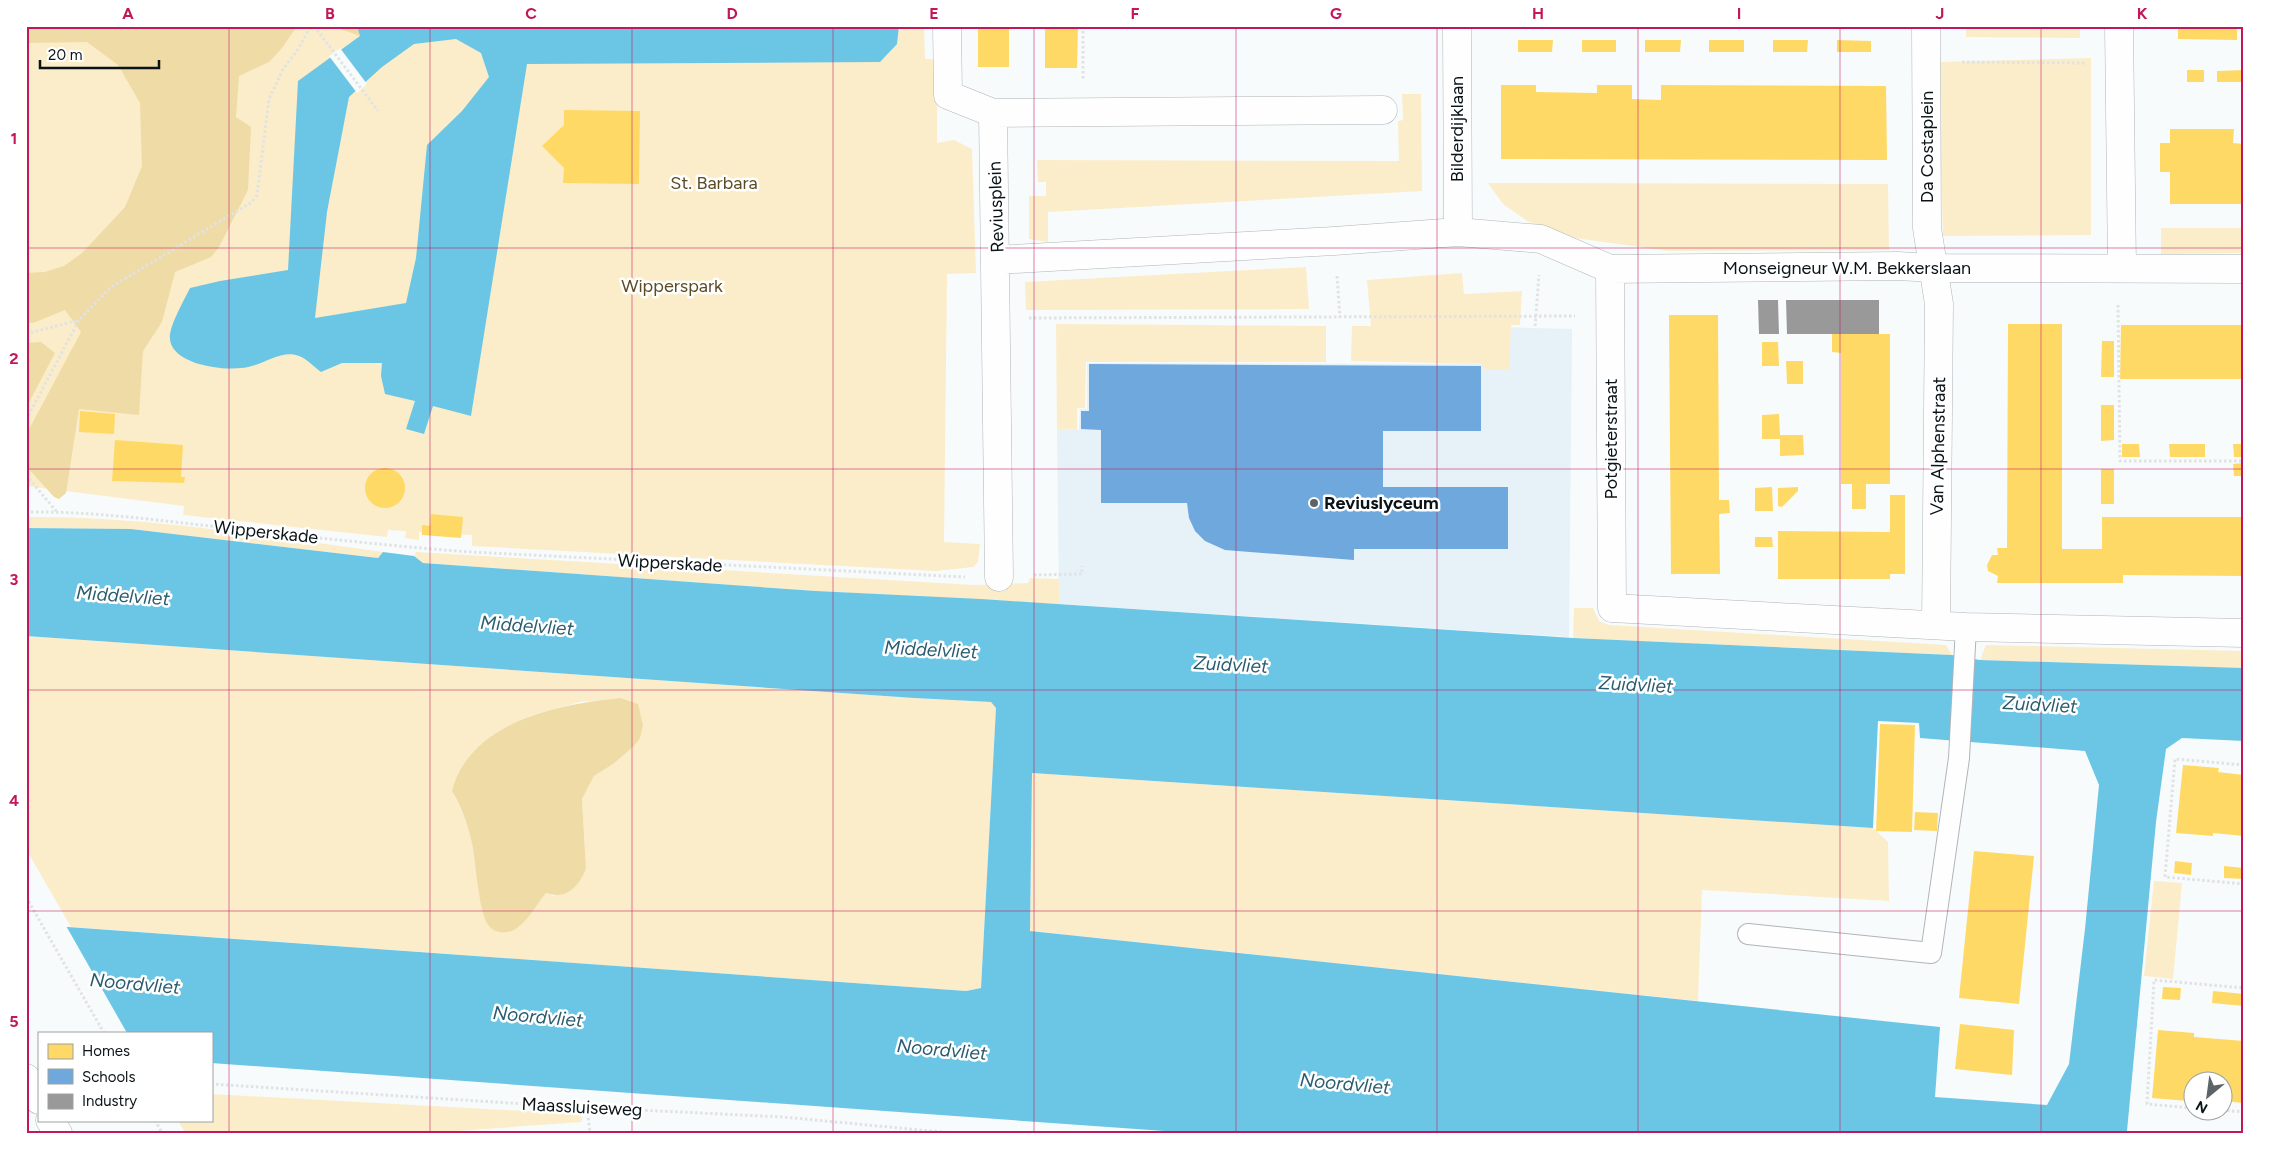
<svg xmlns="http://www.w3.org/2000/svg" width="2270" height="1159" viewBox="0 0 2270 1159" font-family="Figtree,sans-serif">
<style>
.built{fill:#e6f2f8}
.green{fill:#fbedc9;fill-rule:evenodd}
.forest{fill:#efdba6}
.water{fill:#6bc6e5;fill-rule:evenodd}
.pier{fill:#f8fbfc}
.homes{fill:#ffd966}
.schools{fill:#6fa8dc}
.industry{fill:#999}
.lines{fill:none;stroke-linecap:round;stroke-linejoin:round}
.service-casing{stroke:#afb5b8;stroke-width:22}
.minor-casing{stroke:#afb5b8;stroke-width:29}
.motorway-casing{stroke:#afb5b8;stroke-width:29}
.path{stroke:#e1e2e3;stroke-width:3;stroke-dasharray:2.5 2.5;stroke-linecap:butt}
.service{stroke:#fefeff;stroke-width:20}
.minor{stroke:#fefeff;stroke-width:28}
.motorway{stroke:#fefeff;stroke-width:28}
.grid{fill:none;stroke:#c2185b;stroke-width:1;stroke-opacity:0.55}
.poi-dot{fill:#5d6467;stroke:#fff;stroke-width:2}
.labels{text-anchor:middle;stroke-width:5;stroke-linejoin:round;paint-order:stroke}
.street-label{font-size:18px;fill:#0a1317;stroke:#fff}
.park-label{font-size:18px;fill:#5c4b23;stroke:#fff}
.poi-label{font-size:18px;font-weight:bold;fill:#0a1317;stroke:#fff;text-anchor:start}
.water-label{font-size:19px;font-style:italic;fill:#2b5c6f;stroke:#fff}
.neatline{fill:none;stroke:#c2185b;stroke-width:2}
.grid-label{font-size:16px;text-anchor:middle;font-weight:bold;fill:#c2185b}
</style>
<rect width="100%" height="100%" fill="#f8fbfc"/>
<path class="built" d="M 1498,327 L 1572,329 L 1569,637 L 1059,604 L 1057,429 L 1079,430 L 1080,409 L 1087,409 L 1087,363 L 1497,364 Z"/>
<path class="green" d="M 26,26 L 924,26 L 925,59 L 937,59 L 937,143 L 954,140 L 972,149 L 976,273 L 947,274 L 944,542 L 980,544 L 978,562 L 973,567 L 936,571 L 472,546 L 472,535 L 419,532 L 419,540 L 405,538 L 406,531 L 388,530 L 387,537 L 183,515 L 184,506 L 26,486 Z
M 1966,26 L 2080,26 L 2080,38 L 1966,37 Z
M 2091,58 L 2091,235 L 1943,236 L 1938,62 Z
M 1402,94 L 1421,94 L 1422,191 L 1048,212 L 1048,242 L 1029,239 L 1029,196 L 1046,196 L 1046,182 L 1038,182 L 1037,160 L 1399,161 L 1398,121 L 1403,120 Z
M 1488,183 L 1888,184 L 1889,250 L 1668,251 L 1575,238 L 1527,221 L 1503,204 Z
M 2161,228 L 2244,228 L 2244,253 L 2161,254 Z
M 1306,267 L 1309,309 L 1026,310 L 1025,282 Z
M 1462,273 L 1464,294 L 1522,291 L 1520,325 L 1511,325 L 1509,370 L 1483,369 L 1482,364 L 1351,361 L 1352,326 L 1371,326 L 1367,280 Z
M 1056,324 L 1326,326 L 1326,362 L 1086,362 L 1085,408 L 1077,408 L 1077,430 L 1057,429 Z
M 26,517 C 145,516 265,536 383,552 L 378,558 L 131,529 L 26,528 Z
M 416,552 L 973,585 L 1028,583 L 1030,578 L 1059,579 L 1059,604 L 816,591 L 423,563 L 414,556 Z
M 1574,608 L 1593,608 L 1599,621 L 1609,625 L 1946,645 L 1952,655 L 1573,638 Z
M 26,636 L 914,698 L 991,702 L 996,708 L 981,988 L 966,991 L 71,927 L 26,849 ZM 620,698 L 613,764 L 594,776 L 582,799 L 586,869 L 554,896 L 546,893 L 539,901 L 489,926 C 478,900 479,872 473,846 C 468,826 461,808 452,791 L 530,716 L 580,702 Z
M 1986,645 L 2244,651 L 2244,668 L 1980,660 Z
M 1032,773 L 1873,828 L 1888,842 L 1889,901 L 1702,890 L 1698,1001 L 1030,931 Z
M 2154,881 L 2182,883 L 2173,979 L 2144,976 Z
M 211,1094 L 581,1114 L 582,1122 L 429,1133 L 185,1133 L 178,1120 L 211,1120 Z"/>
<path class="forest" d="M 26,26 L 297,26 L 282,48 L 269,62 L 239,76 L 236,117 L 251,127 L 248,190 L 219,247 L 211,257 L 175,272 L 162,322 L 143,351 L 139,415 L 79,409 L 66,493 L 59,499 L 54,497 L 26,466 L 26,435 L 81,332 L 65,310 L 33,323 L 26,322 L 26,273 L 45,272 L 64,266 L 82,253 L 125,207 L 142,166 L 140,103 L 118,65 L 87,42 L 26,43 Z
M 332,26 L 357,26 L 360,36 Z
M 41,342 L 55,353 L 26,408 L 26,343 Z
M 620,698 L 638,704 L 643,725 L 640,738 L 634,746 L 613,764 L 594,776 L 582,799 L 586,869 C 578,887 567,900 546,893 C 536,905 529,919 517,928 C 510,934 495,934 489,926 C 479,914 476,866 473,848 C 469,828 462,808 452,791 C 470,721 560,704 620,698 Z"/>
<path class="water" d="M 357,26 L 899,26 L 897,44 L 880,62 L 527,64 L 471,416 L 433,406 L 424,434 L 406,429 L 415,401 L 385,394 L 381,376 L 382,363 L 342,363 L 321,372 C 314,367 307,359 299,356 C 283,349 264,364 248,367 C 226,372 166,365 170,334 C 172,321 184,300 190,288 L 220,281 L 288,270 L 298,81 L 360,36 ZM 456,39 L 481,53 L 489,77 L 462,111 L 427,145 L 416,258 L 406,303 L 315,318 L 327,212 L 349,97 L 382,67 L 414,44 Z
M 26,528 L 131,529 L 378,558 L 383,552 L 414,556 L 423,563 L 816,591 L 981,599 L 1573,638 L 1952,655 L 1980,660 L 2244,668 L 2244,741 L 2182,738 L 2166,749 L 2156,822 L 2127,1131 L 2148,1133 L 1193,1133 L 211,1063 L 211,1033 L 39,1033 L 26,924 L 966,991 L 981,988 L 996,708 L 991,702 L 914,698 L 26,636 ZM 1878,721 L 1919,723 L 1920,738 L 2085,751 L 2099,785 L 2085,929 L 2069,1064 L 2047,1105 L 1935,1097 L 1940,1027 L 1030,931 L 1032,773 L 1873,828 Z"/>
<path class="pier" d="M 340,48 L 367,84 L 357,93 L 329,56 Z
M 26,922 L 65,924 L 127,1033 L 39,1033 L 39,1054 L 26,1053 Z"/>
<path class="homes" d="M 978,26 L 1009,26 L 1009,67 L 978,67 Z
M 1045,26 L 1078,26 L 1077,68 L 1045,68 Z
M 2178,26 L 2237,26 L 2237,40 L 2178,39 Z
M 1518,40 L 1553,40 L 1552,52 L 1518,52 Z
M 1582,40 L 1616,40 L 1616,52 L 1582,52 Z
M 1645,40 L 1681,40 L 1680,52 L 1645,52 Z
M 1709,40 L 1744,40 L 1744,52 L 1709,52 Z
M 1773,40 L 1808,40 L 1807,52 L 1773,52 Z
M 1837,40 L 1871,41 L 1871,52 L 1837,52 Z
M 2187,70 L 2204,70 L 2204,82 L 2187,82 Z
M 2244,70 L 2244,82 L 2217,82 L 2217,71 Z
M 1501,85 L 1536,85 L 1536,92 L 1597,93 L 1597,85 L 1632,85 L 1632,99 L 1661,100 L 1661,85 L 1886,86 L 1887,160 L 1501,159 Z
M 564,110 L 640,111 L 639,184 L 563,183 L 564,168 L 542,146 L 564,125 Z
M 2170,129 L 2234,129 L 2233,143 L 2244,144 L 2244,204 L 2170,204 L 2170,172 L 2160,172 L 2160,143 L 2170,143 Z
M 1669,315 L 1718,315 L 1719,500 L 1729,500 L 1730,513 L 1719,514 L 1720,574 L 1671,574 Z
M 2008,324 L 2062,324 L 2062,549 L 2102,549 L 2102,517 L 2244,517 L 2244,576 L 2123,575 L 2123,583 L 1997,583 L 1998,576 L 1988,571 L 1987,565 L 1992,555 L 1998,555 L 1997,548 L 2007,548 Z
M 2121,325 L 2244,325 L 2244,379 L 2120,379 Z
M 1832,334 L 1890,334 L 1890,484 L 1866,484 L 1866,509 L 1852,509 L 1852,484 L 1841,484 L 1841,353 L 1832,352 Z
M 2102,341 L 2114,341 L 2114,377 L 2101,377 Z
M 1762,342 L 1778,342 L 1779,366 L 1762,366 Z
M 1786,361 L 1803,361 L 1803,384 L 1787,384 Z
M 2101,405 L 2114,405 L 2114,440 L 2101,441 Z
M 80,411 L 115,414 L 114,434 L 79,432 Z
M 1779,414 L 1780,435 L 1803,435 L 1804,455 L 1780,456 L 1780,439 L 1762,439 L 1762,415 Z
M 115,440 L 183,445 L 181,477 L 185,477 L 184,483 L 112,481 Z
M 2122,444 L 2139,444 L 2140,457 L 2122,457 Z
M 2169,444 L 2205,444 L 2205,457 L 2170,457 Z
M 2233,444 L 2244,444 L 2244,457 L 2234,457 Z
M 2244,463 L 2244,476 L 2234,476 L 2233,464 Z
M365 488a20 20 0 1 1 40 0a20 20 0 1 1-40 0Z
M 2101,469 L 2114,469 L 2114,504 L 2101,504 Z
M 1772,487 L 1773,511 L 1755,511 L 1755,488 Z
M 1798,487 L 1798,491 L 1782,507 L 1778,506 L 1778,488 Z
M 1890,495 L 1905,495 L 1905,574 L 1890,574 L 1890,579 L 1778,579 L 1778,531 L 1890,532 Z
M 431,514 L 463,517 L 461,538 L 422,535 L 422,525 L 430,526 Z
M 1755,537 L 1772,537 L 1773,547 L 1755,547 Z
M 1880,724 L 1915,725 L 1912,832 L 1876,831 Z
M 2183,765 L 2219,768 L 2218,772 L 2244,775 L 2244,836 L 2213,833 L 2213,836 L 2176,833 Z
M 1915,812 L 1938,813 L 1937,831 L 1914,830 Z
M 1974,851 L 2034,856 L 2019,1004 L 1959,998 Z
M 2175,861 L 2192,863 L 2191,875 L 2174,873 Z
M 2224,866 L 2244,868 L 2244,879 L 2224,878 Z
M 2163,987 L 2181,988 L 2180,1000 L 2162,999 Z
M 2213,991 L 2244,994 L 2244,1006 L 2212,1003 Z
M 1960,1024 L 2014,1030 L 2012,1075 L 1955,1069 Z
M 2158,1030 L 2194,1033 L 2194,1037 L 2244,1041 L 2244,1103 L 2222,1101 L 2222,1082 L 2192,1082 L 2192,1098 L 2189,1097 L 2188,1101 L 2152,1098 Z"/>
<path class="schools" d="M 1089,364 L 1481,366 L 1481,431 L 1383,431 L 1383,487 L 1508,487 L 1508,549 L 1354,549 L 1354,560 L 1225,550 L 1205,541 L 1195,531 L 1189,518 L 1187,503 L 1101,503 L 1101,430 L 1081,429 L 1081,411 L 1089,411 Z"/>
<path class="industry" d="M 1758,300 L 1778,300 L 1779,334 L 1759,334 Z
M 1786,300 L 1879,300 L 1879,334 L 1787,334 Z"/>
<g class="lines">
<defs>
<path id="service" d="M 1748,934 L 1931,953 L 1959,758 L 1966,627"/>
<path id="minor" d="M 947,26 L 948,95 L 993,113
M 1457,26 L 1458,232
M 1926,26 L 1927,228 L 1939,304 L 1936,625
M 2119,26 L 2122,268
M 996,260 L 1334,241 L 1458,232 L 1541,239 L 1610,269 L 1898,266 L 1934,268 L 2244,269
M 1610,269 L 1612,608 L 1966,627 L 2244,633
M 999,577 L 993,113 L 1383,110"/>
<path id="motorway" d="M 26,1078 L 39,1100
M 50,1120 L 58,1133"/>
</defs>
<use href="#service" class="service-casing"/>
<use href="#minor" class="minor-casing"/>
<use href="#motorway" class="motorway-casing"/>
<path class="path" d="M 314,26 L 378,111
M 1083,26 L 1083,79
M 1962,62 L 2085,63
M 1337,276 L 1340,318
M 2118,305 L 2120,461 L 2244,461
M 1029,318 L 1575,316
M 1535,326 L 1539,275
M 26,334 L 79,320
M 26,420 L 79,320 L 111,287 L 252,202 L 257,195 L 269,99 L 283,69 L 298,49 L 311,26
M 26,475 L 56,511
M 26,512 C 90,511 155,520 219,527 C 303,536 387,546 471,552 L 965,577
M 1034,575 L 1082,574 L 1082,566
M 2244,765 L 2175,759 L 2165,877 L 2244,884
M 26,897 L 104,1033
M 211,1084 L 557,1106 L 783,1117 L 952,1133
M 587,1108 L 590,1133
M 2192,1108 L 2147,1104 L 2154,980 L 2244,988
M 2222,1110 L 2244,1112
M 155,1120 L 162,1133"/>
<use href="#service" class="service"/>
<use href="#minor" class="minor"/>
<use href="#motorway" class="motorway"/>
</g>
<path class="grid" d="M 229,26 L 229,1133M 430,26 L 430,1133M 632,26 L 632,1133M 833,26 L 833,1133M 1034,26 L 1034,1133M 1236,26 L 1236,1133M 1437,26 L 1437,1133M 1638,26 L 1638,1133M 1840,26 L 1840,1133M 2041,26 L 2041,1133M 26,248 L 2244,248M 26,469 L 2244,469M 26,690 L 2244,690M 26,911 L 2244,911"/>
<circle class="poi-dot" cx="1314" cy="503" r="5"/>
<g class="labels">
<g class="street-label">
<text transform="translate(1457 129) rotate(-90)" y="6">Bilderdijklaan</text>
<text transform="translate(1927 147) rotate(-90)" y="6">Da Costaplein</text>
<text transform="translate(996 207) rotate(-92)" y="6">Reviusplein</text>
<text x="1847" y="274">Monseigneur W.M. Bekkerslaan</text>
<text transform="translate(1611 439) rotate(-90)" y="6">Potgieterstraat</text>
<text transform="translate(1938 446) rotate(-89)" y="6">Van Alphenstraat</text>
<text transform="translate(266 532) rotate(6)" y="6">Wipperskade</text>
<text transform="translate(670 563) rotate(3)" y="6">Wipperskade</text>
<text transform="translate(582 1107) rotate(3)" y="6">Maassluiseweg</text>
</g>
<g class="park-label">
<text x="714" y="189">St. Barbara</text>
<text x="672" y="292">Wipperspark</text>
</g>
<g class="poi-label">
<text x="1324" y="509">Reviuslyceum</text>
</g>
<g class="water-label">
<text transform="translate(123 595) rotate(4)" y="7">Middelvliet</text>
<text transform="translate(527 625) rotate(4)" y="7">Middelvliet</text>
<text transform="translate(931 649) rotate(3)" y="7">Middelvliet</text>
<text transform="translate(1231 664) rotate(3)" y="7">Zuidvliet</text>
<text transform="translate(1636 684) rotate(3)" y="7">Zuidvliet</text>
<text transform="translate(2040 704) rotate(3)" y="7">Zuidvliet</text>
<text transform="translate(135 983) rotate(5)" y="7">Noordvliet</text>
<text transform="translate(538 1016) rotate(5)" y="7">Noordvliet</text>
<text transform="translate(942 1049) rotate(5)" y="7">Noordvliet</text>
<text transform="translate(1345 1083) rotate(5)" y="7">Noordvliet</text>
</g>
</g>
<rect width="2270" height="1159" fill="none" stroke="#ffffff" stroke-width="55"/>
<rect x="38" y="1032" width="175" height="90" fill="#ffffff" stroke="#9da1a2"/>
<rect x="48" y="1044" width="25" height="15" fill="#ffd966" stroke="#9da1a2"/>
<text x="82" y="1056" font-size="15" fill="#0a1317">Homes</text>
<rect x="48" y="1069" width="25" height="15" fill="#6fa8dc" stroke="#9da1a2"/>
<text x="82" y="1082" font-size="15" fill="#0a1317">Schools</text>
<rect x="48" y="1094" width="25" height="15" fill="#999999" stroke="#9da1a2"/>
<text x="82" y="1106" font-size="15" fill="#0a1317">Industry</text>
<g transform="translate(2208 1096) rotate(209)"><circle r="24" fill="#ffffff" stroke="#9da1a2"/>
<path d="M0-4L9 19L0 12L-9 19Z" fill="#5d6467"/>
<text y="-8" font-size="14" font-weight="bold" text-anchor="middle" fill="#0a1317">N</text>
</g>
<path d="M40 60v8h119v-8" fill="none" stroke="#0a1317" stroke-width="2.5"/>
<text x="48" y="60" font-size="15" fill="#0a1317" stroke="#ffffff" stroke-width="4" paint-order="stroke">20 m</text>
<rect x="28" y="28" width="2214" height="1104" class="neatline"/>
<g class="grid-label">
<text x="128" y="19">A</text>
<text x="330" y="19">B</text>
<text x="531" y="19">C</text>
<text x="732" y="19">D</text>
<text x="934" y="19">E</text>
<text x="1135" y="19">F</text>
<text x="1336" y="19">G</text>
<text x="1538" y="19">H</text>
<text x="1739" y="19">I</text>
<text x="1940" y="19">J</text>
<text x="2142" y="19">K</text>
<text x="14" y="144">1</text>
<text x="14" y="364">2</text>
<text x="14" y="585">3</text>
<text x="14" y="806">4</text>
<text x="14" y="1027">5</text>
</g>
</svg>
